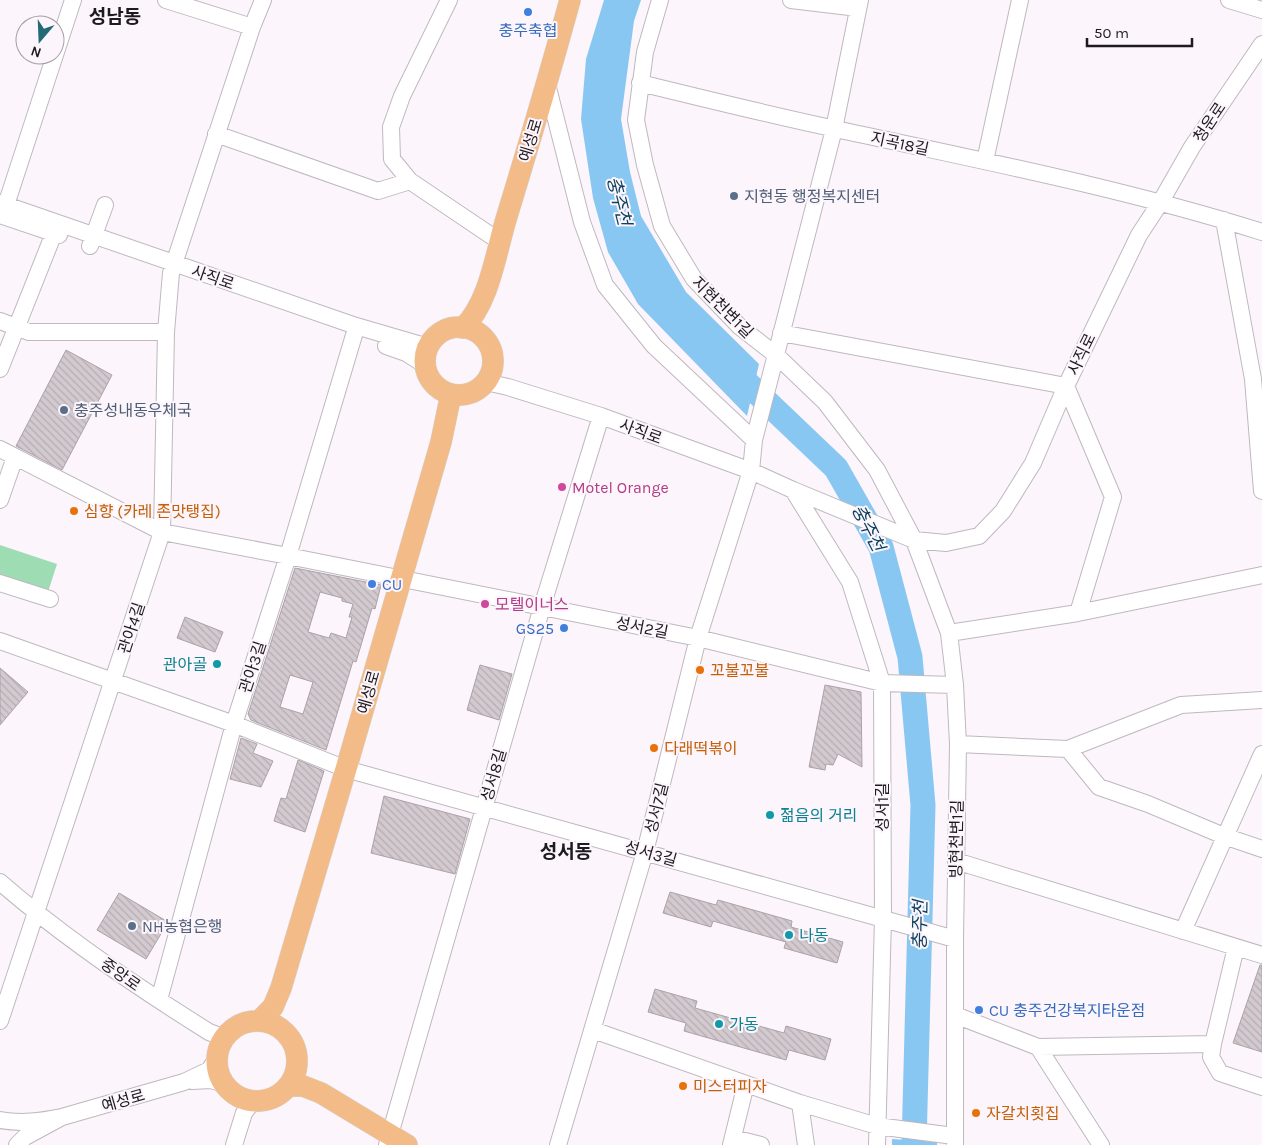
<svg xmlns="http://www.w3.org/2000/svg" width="1262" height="1145" viewBox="0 0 1262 1145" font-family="Karla,'Noto Sans KR',sans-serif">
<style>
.pitch{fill:#9eddb4}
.water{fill:#88c7f1}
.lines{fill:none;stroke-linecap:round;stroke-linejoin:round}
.river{stroke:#88c7f1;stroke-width:25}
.building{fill:url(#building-back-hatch);stroke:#aba2a7;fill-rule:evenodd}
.minor-casing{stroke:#bfb8bf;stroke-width:18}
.major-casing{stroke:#d6d6d6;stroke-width:22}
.minor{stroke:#fff;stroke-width:16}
.major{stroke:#f2bb88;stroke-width:21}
.shop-dot{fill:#3f7fe0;stroke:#fcf5fc;stroke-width:2}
.service-dot{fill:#5c6f8a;stroke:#fcf5fc;stroke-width:2}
.hotel-dot{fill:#d1479c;stroke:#fcf5fc;stroke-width:2}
.food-dot{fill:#e8710a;stroke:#fcf5fc;stroke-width:2}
.culture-dot{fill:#0f9aa8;stroke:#fcf5fc;stroke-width:2}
.labels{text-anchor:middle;stroke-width:4;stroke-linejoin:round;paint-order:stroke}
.shop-label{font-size:16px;fill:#366cbe;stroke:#fcf5fc;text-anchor:start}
.street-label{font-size:16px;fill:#1e1b1e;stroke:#fcf5fc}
.service-label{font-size:16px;fill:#4e5e75;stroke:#fcf5fc;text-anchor:start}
.hotel-label{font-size:16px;fill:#b23c85;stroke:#fcf5fc;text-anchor:start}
.food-label{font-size:16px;fill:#c56008;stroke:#fcf5fc;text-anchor:start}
.culture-label{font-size:16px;fill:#0d838f;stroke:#fcf5fc;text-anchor:start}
.water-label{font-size:18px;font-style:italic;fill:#0d415c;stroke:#fcf5fc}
.quarter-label{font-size:19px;font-weight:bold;fill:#1e1b1e;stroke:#fcf5fc}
</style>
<defs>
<pattern id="building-back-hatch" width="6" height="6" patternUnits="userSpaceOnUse" patternTransform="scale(1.25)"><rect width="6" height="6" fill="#d3cacf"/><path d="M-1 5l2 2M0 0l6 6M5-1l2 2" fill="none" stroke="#b5adb1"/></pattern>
</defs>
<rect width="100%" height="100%" fill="#fcf5fc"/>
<path class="pitch" d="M 0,545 L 57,564 L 47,595 L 0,579 Z"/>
<path class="water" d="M 604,0 L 641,0 L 634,21 L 621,119 L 630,172 L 641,216 L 686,292 L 759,364 L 747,416 L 638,304 L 608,252 L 593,198 L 581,119 L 586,59 Z
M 892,1139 L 937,1142 L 937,1145 L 892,1145 Z"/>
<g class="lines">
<path class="river" d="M 728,365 L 836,468 L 881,547 L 910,657 L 923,805 L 914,1145"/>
</g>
<path class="building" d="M 66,350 L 112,375 L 62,470 L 16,446 Z
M 295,568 L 381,585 L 375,609 L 372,608 L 356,662 L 353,661 L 326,750 L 251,720 L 248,714 ZM 320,592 L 342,598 L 342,601 L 353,604 L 349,617 L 352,617 L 346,638 L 331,633 L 329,638 L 308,632 ZM 290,675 L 313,682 L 303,714 L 280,707 Z
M 185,617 L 223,632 L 215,652 L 177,638 Z
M 480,665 L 512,674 L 499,720 L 467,710 Z
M 0,668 L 28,692 L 0,725 Z
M 825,685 L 861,692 L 862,767 L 838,754 L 833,765 L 826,764 L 825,770 L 809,767 Z
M 241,738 L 257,744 L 253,753 L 273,761 L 261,787 L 230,779 Z
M 298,760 L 324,771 L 305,832 L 274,821 L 281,798 L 286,799 Z
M 384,796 L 470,819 L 455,874 L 371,853 Z
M 670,892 L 716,905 L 718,900 L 792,921 L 791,927 L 843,942 L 837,963 L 784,948 L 786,942 L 713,921 L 711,927 L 663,913 Z
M 119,893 L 168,922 L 146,959 L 97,930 Z
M 1260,965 L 1262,965 L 1262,1052 L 1233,1043 Z
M 655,989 L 697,1001 L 695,1008 L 784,1033 L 786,1026 L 831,1039 L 825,1060 L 789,1050 L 786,1060 L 684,1031 L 686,1023 L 648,1012 Z"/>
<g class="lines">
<defs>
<path id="minor" d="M 166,0 L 252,27
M 449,0 L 402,96 L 391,127 L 392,159 L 410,181 L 499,241
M 660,0 L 645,52 L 636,120 L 645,165 L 662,226 L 694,279 L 740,327 L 776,355 L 825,402 L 877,470 L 914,540 L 949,633 L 955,685 L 958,744 L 955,939 L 955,1145
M 791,0 L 858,8
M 1229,0 L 1262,10
M 55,55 L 73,0
M 640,83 C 705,99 770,115 836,129 C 978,160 1122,188 1262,232
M 547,84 L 582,222 L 605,285 L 654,346 L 754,440
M 216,134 L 378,191 L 410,181
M 985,161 L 1020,0
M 0,203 L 356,326 L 428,347
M 6,205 L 55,55
M 0,215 L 59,235
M 1224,220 L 1253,379 L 1262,491
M 90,246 L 105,205
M 0,321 L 29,332 L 166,332
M 781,333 L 1066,386 L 1113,497 L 1078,613
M 386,346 L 406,353 L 425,365
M 0,369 L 54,233
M 486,382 L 508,387 L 601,416 L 751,471 L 793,490 L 914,540 L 946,543 L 979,536 L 1003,511 L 1033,463 L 1066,386 L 1139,235 L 1160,203 L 1192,147 L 1262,44
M 0,449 L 162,532 L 288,556 L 698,638 L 882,683 L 955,685
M 793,490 L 850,582 L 882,683 L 883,918 L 877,1145
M 0,500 L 15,457
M 0,583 L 50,599
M 949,633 L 1078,613 L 1262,575
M 0,641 L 234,724 L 346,769 L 955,939
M 958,744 L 1068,749 L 1181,705 L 1262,700
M 1068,749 L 1099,787 L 1148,804 L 1224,836 L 1262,849
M 956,861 L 1262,955
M 0,882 C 64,938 137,987 209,1032 L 217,1035 L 225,1036
M 1183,931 L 1262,754
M 159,1000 L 234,724 L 288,556 L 354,335
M 955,1015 L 1038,1047 L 1213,1044 L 1236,947
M 0,1021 L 162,532 L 166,332 L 171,273 L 252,27 L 263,0
M 593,1030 L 800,1103 L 877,1126 L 954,1136
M 1213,1044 L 1211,1057 L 1220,1073 L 1262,1087
M 1038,1047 L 1101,1145
M 192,1081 L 211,1080 L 224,1084
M 800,1103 L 806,1145
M 62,1117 L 184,1082 L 209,1070 L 216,1060
M 0,1120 C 22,1124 41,1121 62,1117 L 25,1137 L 17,1145
M 733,1138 L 761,1145
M 234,1145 L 244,1113 L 253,1101
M 387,1145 L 542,607 L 601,416
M 558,1145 L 645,852 L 698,638 L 751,471 L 754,440 L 834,129 L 860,0
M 731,1145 L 746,1084"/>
<path id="major" d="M425 361a34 34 0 1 1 68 0a34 34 0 1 1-68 0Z
M 463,328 C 490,302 496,251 507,216 C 529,144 550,73 570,0
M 260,1020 L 273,1007 L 281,988 L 346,769 L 441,442 L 451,394
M217 1061a40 40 0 1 1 80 0a40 40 0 1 1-80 0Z
M 288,1086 L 303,1086 L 321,1093 L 407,1145"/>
</defs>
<use href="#minor" class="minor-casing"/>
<use href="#major" class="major-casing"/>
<use href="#minor" class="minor"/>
<use href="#major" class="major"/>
</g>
<g class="shop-dot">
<circle cx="528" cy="12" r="5"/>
<circle cx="372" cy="584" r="5"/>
<circle cx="564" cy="628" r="5"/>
<circle cx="979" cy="1010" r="5"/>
</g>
<g class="service-dot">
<circle cx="734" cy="196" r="5"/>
<circle cx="64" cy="410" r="5"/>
<circle cx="132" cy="926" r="5"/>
</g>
<g class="hotel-dot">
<circle cx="562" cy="487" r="5"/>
<circle cx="485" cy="604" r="5"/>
</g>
<g class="food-dot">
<circle cx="74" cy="511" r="5"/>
<circle cx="700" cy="670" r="5"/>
<circle cx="654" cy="748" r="5"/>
<circle cx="683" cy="1086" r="5"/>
<circle cx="976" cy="1113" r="5"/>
</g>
<g class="culture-dot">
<circle cx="217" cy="664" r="5"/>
<circle cx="770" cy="815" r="5"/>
<circle cx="789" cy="935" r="5"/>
<circle cx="719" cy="1024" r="5"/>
</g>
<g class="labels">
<g class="shop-label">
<text x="528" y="36" text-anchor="middle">충주축협</text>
<text x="382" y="590">CU</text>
<text x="554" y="634" text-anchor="end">GS25</text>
<text x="989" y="1016">CU 충주건강복지타운점</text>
</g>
<g class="street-label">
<text transform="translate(1209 122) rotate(-56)" y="6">청운로</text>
<text transform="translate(530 140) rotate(-73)" y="6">예성로</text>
<text transform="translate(900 143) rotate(12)" y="6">지곡18길</text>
<text transform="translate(213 277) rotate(19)" y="6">사직로</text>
<text transform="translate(723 307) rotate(45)" y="6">지현천변1길</text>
<text transform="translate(1081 354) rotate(-64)" y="6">사직로</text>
<text transform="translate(641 431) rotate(20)" y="6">사직로</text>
<text transform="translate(642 627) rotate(11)" y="6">성서2길</text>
<text transform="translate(131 628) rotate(-72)" y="6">관아4길</text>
<text transform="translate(252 667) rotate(-72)" y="6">관아3길</text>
<text transform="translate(368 692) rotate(-74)" y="6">예성로</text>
<text transform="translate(493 775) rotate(-74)" y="6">성서8길</text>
<text transform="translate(882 807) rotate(-90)" y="6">성서1길</text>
<text transform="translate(656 808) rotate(-76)" y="6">성서7길</text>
<text transform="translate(956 839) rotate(-89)" y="6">빙현천변1길</text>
<text transform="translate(651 853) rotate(16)" y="6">성서3길</text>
<text transform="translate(121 974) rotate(35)" y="6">중앙로</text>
<text transform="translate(123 1100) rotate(-16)" y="6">예성로</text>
</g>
<g class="service-label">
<text x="744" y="202">지현동 행정복지센터</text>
<text x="74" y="416">충주성내동우체국</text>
<text x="142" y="932">NH농협은행</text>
</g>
<g class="hotel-label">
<text x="572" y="493">Motel Orange</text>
<text x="495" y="610">모텔이너스</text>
</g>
<g class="food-label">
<text x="84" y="517">심향 (카레 존맛탱집)</text>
<text x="710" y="676">꼬불꼬불</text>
<text x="664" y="754">다래떡볶이</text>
<text x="693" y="1092">미스터피자</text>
<text x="986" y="1119">자갈치횟집</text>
</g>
<g class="culture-label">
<text x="207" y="670" text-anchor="end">관아골</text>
<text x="780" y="821">젊음의 거리</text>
<text x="799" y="941">나동</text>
<text x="729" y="1030">가동</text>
</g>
<g class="water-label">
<text transform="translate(619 201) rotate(76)" y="6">충주천</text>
<text transform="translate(868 528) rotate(63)" y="6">충주천</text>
<text transform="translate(920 925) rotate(-89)" y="6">충주천</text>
</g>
<g class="quarter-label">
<text x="115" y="23">성남동</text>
<text x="566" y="858">성서동</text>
</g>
</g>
<g transform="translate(40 40) rotate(199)"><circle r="24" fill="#fcf5fc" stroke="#a39ea3"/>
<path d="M0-4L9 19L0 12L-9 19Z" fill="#216a76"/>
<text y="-8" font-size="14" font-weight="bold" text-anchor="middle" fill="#1e1b1e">N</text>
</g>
<path d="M1087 38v8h105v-8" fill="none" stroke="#1e1b1e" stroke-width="2.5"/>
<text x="1094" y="38" font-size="15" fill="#1e1b1e" stroke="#fcf5fc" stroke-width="4" paint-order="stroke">50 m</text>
</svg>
